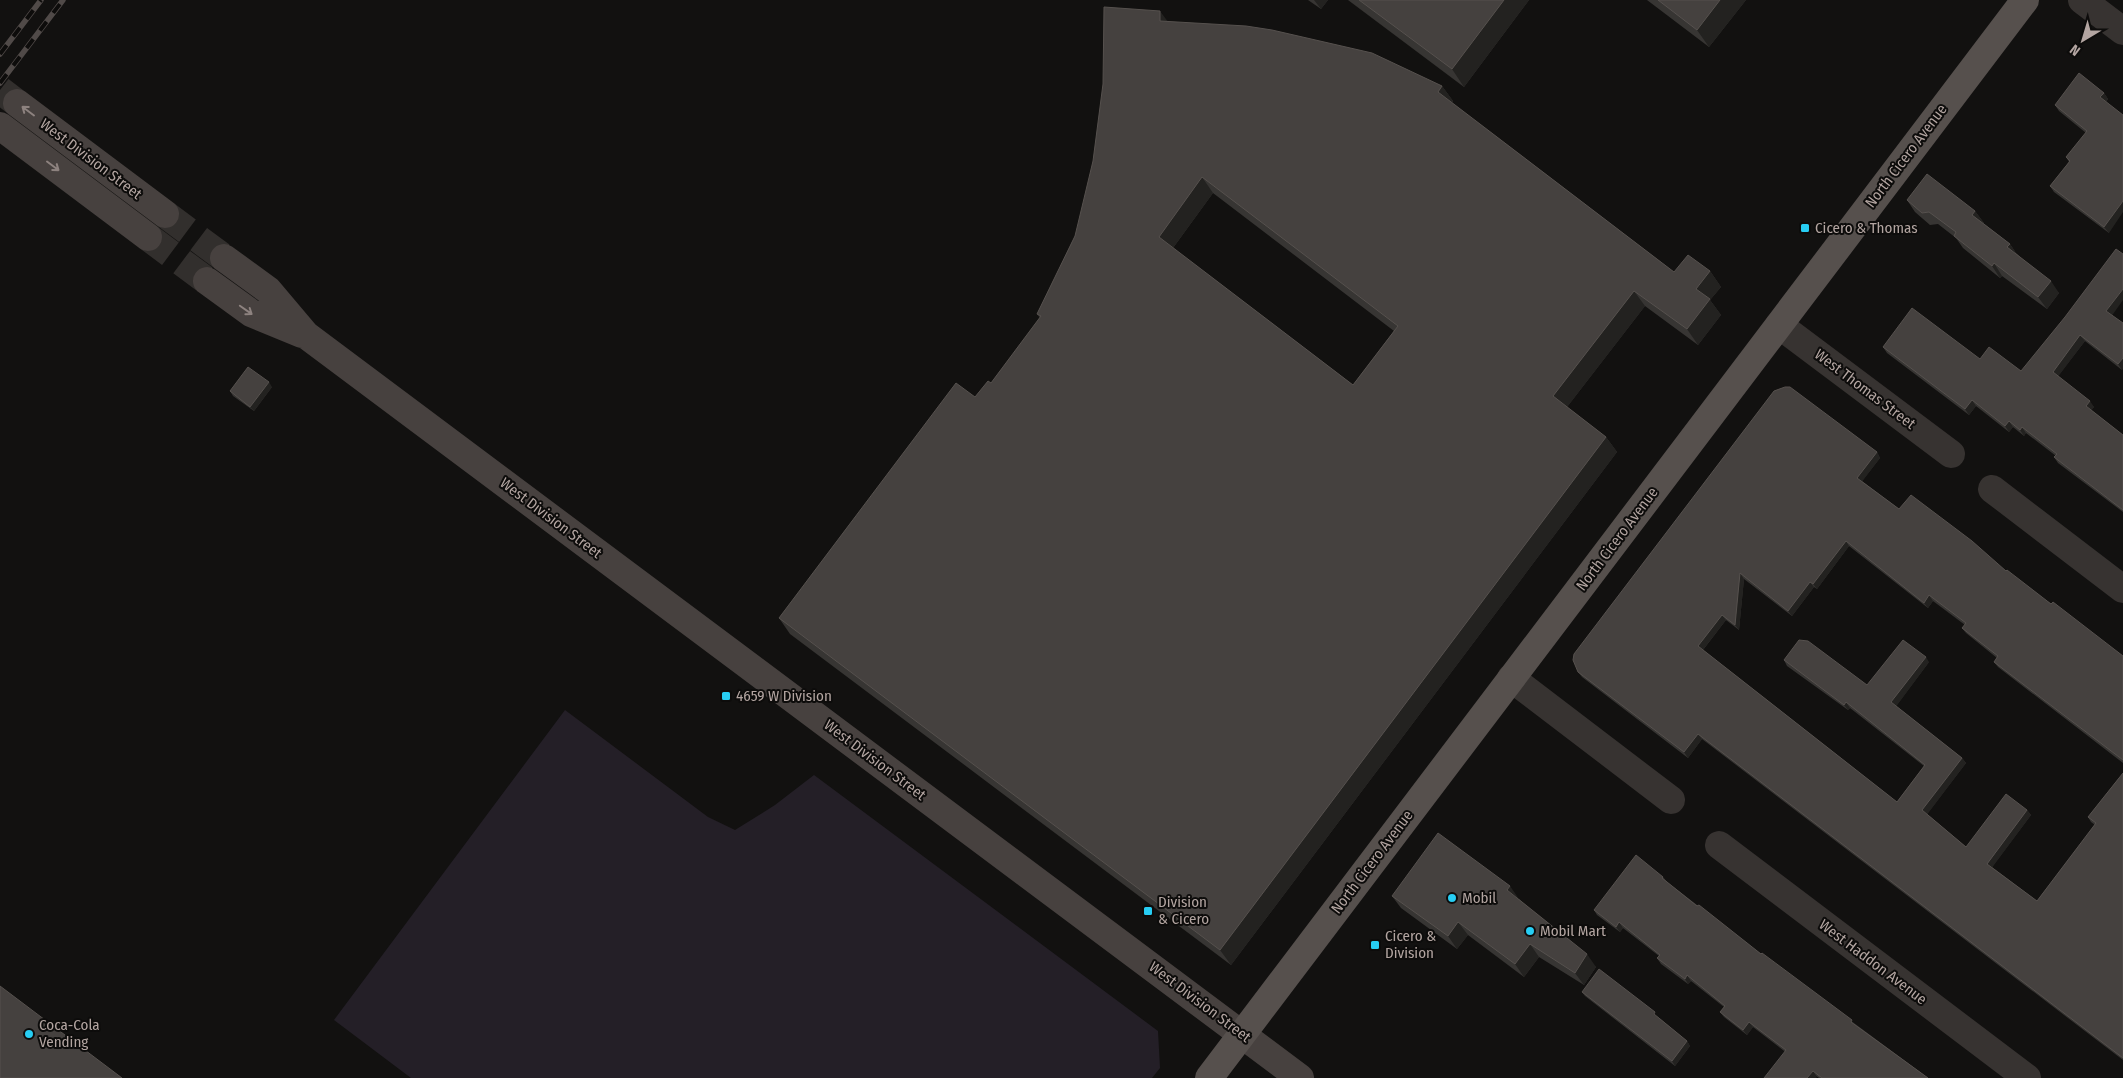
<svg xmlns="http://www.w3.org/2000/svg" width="2123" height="1078" viewBox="0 0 2123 1078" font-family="'Fira Sans Condensed',sans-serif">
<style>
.green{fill:#241f27}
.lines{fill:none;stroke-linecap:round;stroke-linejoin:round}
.secondary-tunnel{stroke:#322f2d;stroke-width:28;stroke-dasharray:28 14;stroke-linecap:butt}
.street{stroke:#373331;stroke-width:28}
.secondary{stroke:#47413f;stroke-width:28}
.primary{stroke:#56504d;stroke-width:28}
.rail-casing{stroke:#504a48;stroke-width:5.5}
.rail{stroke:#0d0c0b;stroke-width:4;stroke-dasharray:11;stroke-linecap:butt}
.wall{fill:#373533;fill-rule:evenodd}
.shaded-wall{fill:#232220}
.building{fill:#45413f;stroke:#56514e;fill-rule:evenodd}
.oneway{stroke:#8d827f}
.poi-dot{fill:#27cdf3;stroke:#0d0c0b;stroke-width:2}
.labels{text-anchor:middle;stroke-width:4;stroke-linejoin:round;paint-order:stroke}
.street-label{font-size:15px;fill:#b3a5a1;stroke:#0d0c0b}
.poi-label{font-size:15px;fill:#b3a5a1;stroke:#0d0c0b;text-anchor:start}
</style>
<rect width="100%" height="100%" fill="#121110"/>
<path class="green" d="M 565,710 L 708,817 L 735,830 L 775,805 L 814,775 L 1158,1031 L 1160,1068 L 1152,1078 L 411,1078 L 334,1020 Z"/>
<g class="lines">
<path class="secondary-tunnel" d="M 0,90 L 17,103
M 165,214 L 224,258
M 148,237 L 207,281"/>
<path class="street" d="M 2082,0 L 2123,31
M 1779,325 L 1951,454
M 1992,489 L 2123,589
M 1511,678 L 1671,800
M 1719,845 L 2027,1078"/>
<path class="secondary" d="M 17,103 L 165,214
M 0,126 L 148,237
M 224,258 L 268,290 L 306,335 L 1300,1078
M 207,281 L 251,313 L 302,334"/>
<path class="primary" d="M 1209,1078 L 2025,0"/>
<defs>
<path id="rail" d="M 0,54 L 41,0
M 0,83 L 63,0"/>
</defs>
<use href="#rail" class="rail-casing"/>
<use href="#rail" class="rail"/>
</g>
<path class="wall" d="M 1308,0 L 1328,0 L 1321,9 Z
M 1348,0 L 1529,0 L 1464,87 Z
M 1647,0 L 1746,0 L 1709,47 Z
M 1168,22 L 1442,86 L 1453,101 L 1452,103 L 1674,272 L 1710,271 L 1721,287 L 1710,300 L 1721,315 L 1698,345 L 1645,306 L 1567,407 L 1606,437 L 1617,452 L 1231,965 L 790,634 L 779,618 L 975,397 L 991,383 L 1040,318 L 1037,314 L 1075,236 ZM 1213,193 L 1394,331 L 1353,385 L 1173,248 Z
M 2104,93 L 2108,99 L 2106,102 L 2109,233 L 2054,192 L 2050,186 L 2069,162 L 2066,157 L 2086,133 L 2059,111 L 2055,105 Z
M 1907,200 L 1975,211 L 1984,223 L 1983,223 L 2010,244 L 2016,253 L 2059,293 L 2047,309 L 2002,276 L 2000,278 L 1963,248 L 1956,238 L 1938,224 L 1930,225 L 1915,212 Z
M 2112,315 L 2122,370 L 2085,341 L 2058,376 L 2094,407 L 2091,410 L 2123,435 L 2123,512 L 2058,463 L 2054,457 L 2056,456 L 2026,433 L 2024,436 L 2013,427 L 2009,432 L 1976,406 L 1969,415 L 1887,353 L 1883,347 L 1980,359 L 2021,371 Z
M 272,387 L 254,411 L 233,396 L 230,391 Z
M 1877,452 L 1880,458 L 1862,481 L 1899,509 L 2006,571 L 2123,656 L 2123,763 L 1998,667 L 1994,662 L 1997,658 L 1966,633 L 1962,628 L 1965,625 L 1933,601 L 1928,608 L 1849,546 L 1817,589 L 1814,587 L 1792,616 L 1744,579 L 1739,630 L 1726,620 L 1703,650 L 1897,802 L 1924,766 L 1850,708 L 1848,710 L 1787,666 L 1784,660 L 1867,685 L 1929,662 L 1896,706 L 1962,758 L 1966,763 L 1927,814 L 1966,847 L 2027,810 L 2031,815 L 1992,867 L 2037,901 L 2095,825 L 2091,822 L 2088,817 L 2123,773 L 2123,1060 L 1702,739 L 1688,758 L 1582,677 L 1578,672 Z
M 1663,877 L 1667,882 L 1761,954 L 1928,1078 L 1819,1078 L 1753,1027 L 1747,1035 L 1724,1017 L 1720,1012 L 1724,1007 L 1691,981 L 1688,984 L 1661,964 L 1657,958 L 1659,956 L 1623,928 L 1620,932 L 1597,915 L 1594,910 Z
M 1392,896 L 1519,899 L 1596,967 L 1584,985 L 1539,957 L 1524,977 L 1468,935 L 1457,949 L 1401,908 Z
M 1582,992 L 1658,1017 L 1687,1041 L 1690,1046 L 1675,1066 L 1585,996 Z"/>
<path class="shaded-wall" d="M 1314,0 L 1328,0 L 1321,9 Z
M 1504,0 L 1529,0 L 1464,87 L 1452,69 Z
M 1720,0 L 1746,0 L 1709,47 L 1697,30 Z
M 1160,11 L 1171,26 L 1160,21 Z
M 1442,86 L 1453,101 L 1449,107 L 1438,92 Z
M 2104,93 L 2108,99 L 2105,103 L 2100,97 Z
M 1202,177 L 1213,193 L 1170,252 L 1159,237 Z
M 2123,201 L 2123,212 L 2109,233 L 2104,227 Z
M 1975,211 L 1984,223 L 1981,227 L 1972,215 Z
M 2010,244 L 2018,256 L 2007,247 Z
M 1994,263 L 2002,276 L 2000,278 L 1992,266 Z
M 1710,271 L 1721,287 L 1710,300 L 1721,315 L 1698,345 L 1687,329 L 1696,289 Z
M 2051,281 L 2059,293 L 2047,309 L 2038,297 Z
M 2123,289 L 2123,300 L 2111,317 L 2106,311 Z
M 1634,291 L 1645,306 L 1564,411 L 1553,396 Z
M 2080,335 L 2085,341 L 2057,378 L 2053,372 Z
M 2123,358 L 2123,369 L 2122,370 L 2118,364 Z
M 269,382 L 272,387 L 254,411 L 250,407 Z
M 1972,400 L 1976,406 L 1969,415 L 1965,409 Z
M 2090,401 L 2094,407 L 2090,412 L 2086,406 Z
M 2009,421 L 2013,427 L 2009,432 L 2005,426 Z
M 2022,427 L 2026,433 L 2024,436 L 2020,430 Z
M 1606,437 L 1617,452 L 1231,965 L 1220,950 Z
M 1877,452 L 1880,458 L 1861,483 L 1857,478 Z
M 1846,541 L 1849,546 L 1817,589 L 1813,584 Z
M 1740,573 L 1744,579 L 1739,630 L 1735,625 Z
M 1810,582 L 1814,587 L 1792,616 L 1788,611 Z
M 1929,595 L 1933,601 L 1928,608 L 1924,603 Z
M 1722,615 L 1726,620 L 1702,651 L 1698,646 Z
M 1926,657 L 1929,662 L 1895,708 L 1891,702 Z
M 1846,702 L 1850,708 L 1848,710 L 1844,705 Z
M 1698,734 L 1702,739 L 1688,758 L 1684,752 Z
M 1962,758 L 1966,763 L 1926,816 L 1922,810 Z
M 2027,810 L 2031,815 L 1991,869 L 1987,864 Z
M 1510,886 L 1519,899 L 1507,890 Z
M 1458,922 L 1468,935 L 1457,949 L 1448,936 Z
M 1619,922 L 1623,928 L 1620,932 L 1616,927 Z
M 1530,944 L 1539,957 L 1524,977 L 1515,964 Z
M 1587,954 L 1596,967 L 1584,985 L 1575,973 Z
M 1687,975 L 1691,981 L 1688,984 L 1685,979 Z
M 1749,1022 L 1753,1027 L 1747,1035 L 1743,1030 Z
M 1687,1041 L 1690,1046 L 1675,1066 L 1672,1061 Z
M 1813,1071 L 1817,1077 L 1816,1078 L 1807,1078 Z"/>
<path class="building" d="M 1359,0 L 1504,0 L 1452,69 Z
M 1658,0 L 1720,0 L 1697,30 Z
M 1104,7 L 1160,11 L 1160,21 L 1246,26 L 1272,30 L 1372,53 L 1442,86 L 1438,92 L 1674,272 L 1688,255 L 1710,271 L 1696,289 L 1710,299 L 1687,329 L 1634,291 L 1553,396 L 1606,437 L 1220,950 L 779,618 L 956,383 L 975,397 L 988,381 L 991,383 L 1041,316 L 1037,314 L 1075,236 L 1093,161 L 1103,84 ZM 1202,177 L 1398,326 L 1353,385 L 1159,237 Z
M 2079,73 L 2104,93 L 2100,97 L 2123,115 L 2123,201 L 2104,227 L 2050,186 L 2070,161 L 2066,157 L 2087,131 L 2055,105 Z
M 1927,174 L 1975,211 L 1972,215 L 2010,244 L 2007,247 L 2051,281 L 2038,297 L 1994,263 L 1992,266 L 1954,236 L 1956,232 L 1929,212 L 1922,213 L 1907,200 Z
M 2116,249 L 2123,254 L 2123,289 L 2106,311 L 2123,323 L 2123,358 L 2118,364 L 2080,335 L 2053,372 L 2090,401 L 2086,406 L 2123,435 L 2123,510 L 2054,457 L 2057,454 L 2022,427 L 2020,430 L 2009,421 L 2005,426 L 1972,400 L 1965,409 L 1883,347 L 1912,308 L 1980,359 L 1989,347 L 2021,371 L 2065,317 Z
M 248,367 L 269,382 L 250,407 L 230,391 Z
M 1785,387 L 1790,387 L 1877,452 L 1857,478 L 1899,509 L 1911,495 L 1972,541 L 2006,571 L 2007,570 L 2051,604 L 2053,602 L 2123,656 L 2123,760 L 1994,662 L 1998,656 L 1962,628 L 1966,623 L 1929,595 L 1924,603 L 1846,541 L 1813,584 L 1810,582 L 1788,611 L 1740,573 L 1735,625 L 1722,615 L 1698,646 L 1897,802 L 1925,765 L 1846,702 L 1844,705 L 1784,660 L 1799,640 L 1808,641 L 1867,685 L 1903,640 L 1926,657 L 1891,702 L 1962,758 L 1922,810 L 1966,847 L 2006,794 L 2027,810 L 1987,864 L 2037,901 L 2096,823 L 2088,817 L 2123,773 L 2123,1058 L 1698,734 L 1684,752 L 1578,672 L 1573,660 L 1574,654 L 1774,391 Z
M 1438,833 L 1510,886 L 1507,890 L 1587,954 L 1575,973 L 1530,944 L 1515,964 L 1458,922 L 1448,936 L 1392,896 Z
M 1636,855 L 1663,877 L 1662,878 L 1697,906 L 1699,905 L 1761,954 L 1762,953 L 1852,1020 L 1851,1022 L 1928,1078 L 1822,1078 L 1813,1071 L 1807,1078 L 1764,1078 L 1786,1050 L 1749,1022 L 1743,1030 L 1720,1012 L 1725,1006 L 1687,975 L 1685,979 L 1657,958 L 1660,955 L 1619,922 L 1616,927 L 1594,910 Z
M 1599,969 L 1655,1012 L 1654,1014 L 1687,1041 L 1672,1061 L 1582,992 Z
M 0,986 L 122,1078 L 0,1078 Z"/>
<defs><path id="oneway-shaft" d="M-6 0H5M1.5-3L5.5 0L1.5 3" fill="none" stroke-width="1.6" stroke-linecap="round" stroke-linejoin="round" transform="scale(1.25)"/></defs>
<g class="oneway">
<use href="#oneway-shaft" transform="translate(28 111) rotate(-143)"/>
<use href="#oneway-shaft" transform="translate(53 166) rotate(37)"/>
<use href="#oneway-shaft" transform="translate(246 310) rotate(35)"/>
</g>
<g class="poi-dot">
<rect x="1800" y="223" width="10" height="10" rx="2.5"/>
<rect x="721" y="691" width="10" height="10" rx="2.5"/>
<circle cx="1452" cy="898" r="5"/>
<rect x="1143" y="906" width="10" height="10" rx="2.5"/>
<circle cx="1530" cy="931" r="5"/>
<rect x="1370" y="940" width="10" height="10" rx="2.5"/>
<circle cx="29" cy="1034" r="5"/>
</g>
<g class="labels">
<g class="street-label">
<text transform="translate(1906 156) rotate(-53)" y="5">North Cicero Avenue</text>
<text transform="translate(91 159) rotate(37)" y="5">West Division Street</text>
<text transform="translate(1865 389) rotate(37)" y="5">West Thomas Street</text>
<text transform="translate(551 518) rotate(37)" y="5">West Division Street</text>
<text transform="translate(1617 539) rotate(-53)" y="5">North Cicero Avenue</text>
<text transform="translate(875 760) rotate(37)" y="5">West Division Street</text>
<text transform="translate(1372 862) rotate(-53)" y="5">North Cicero Avenue</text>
<text transform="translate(1873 962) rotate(37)" y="5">West Haddon Avenue</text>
<text transform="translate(1200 1002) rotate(37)" y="5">West Division Street</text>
</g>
<g class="poi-label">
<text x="1815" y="233">Cicero &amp; Thomas</text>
<text x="736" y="701">4659 W Division</text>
<text x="1462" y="903">Mobil</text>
<text x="1158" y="907">Division<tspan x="1158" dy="17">&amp; Cicero</tspan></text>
<text x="1540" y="936">Mobil Mart</text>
<text x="1385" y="941">Cicero &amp;<tspan x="1385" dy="17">Division</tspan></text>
<text x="39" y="1030">Coca-Cola<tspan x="39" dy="17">Vending</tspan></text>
</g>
</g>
<g transform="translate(2083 40) rotate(218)" stroke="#0d0c0b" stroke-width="4" paint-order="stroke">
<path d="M0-4L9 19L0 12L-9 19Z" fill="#b3a5a1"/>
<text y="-8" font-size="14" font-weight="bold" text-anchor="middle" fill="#b3a5a1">N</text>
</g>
</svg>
